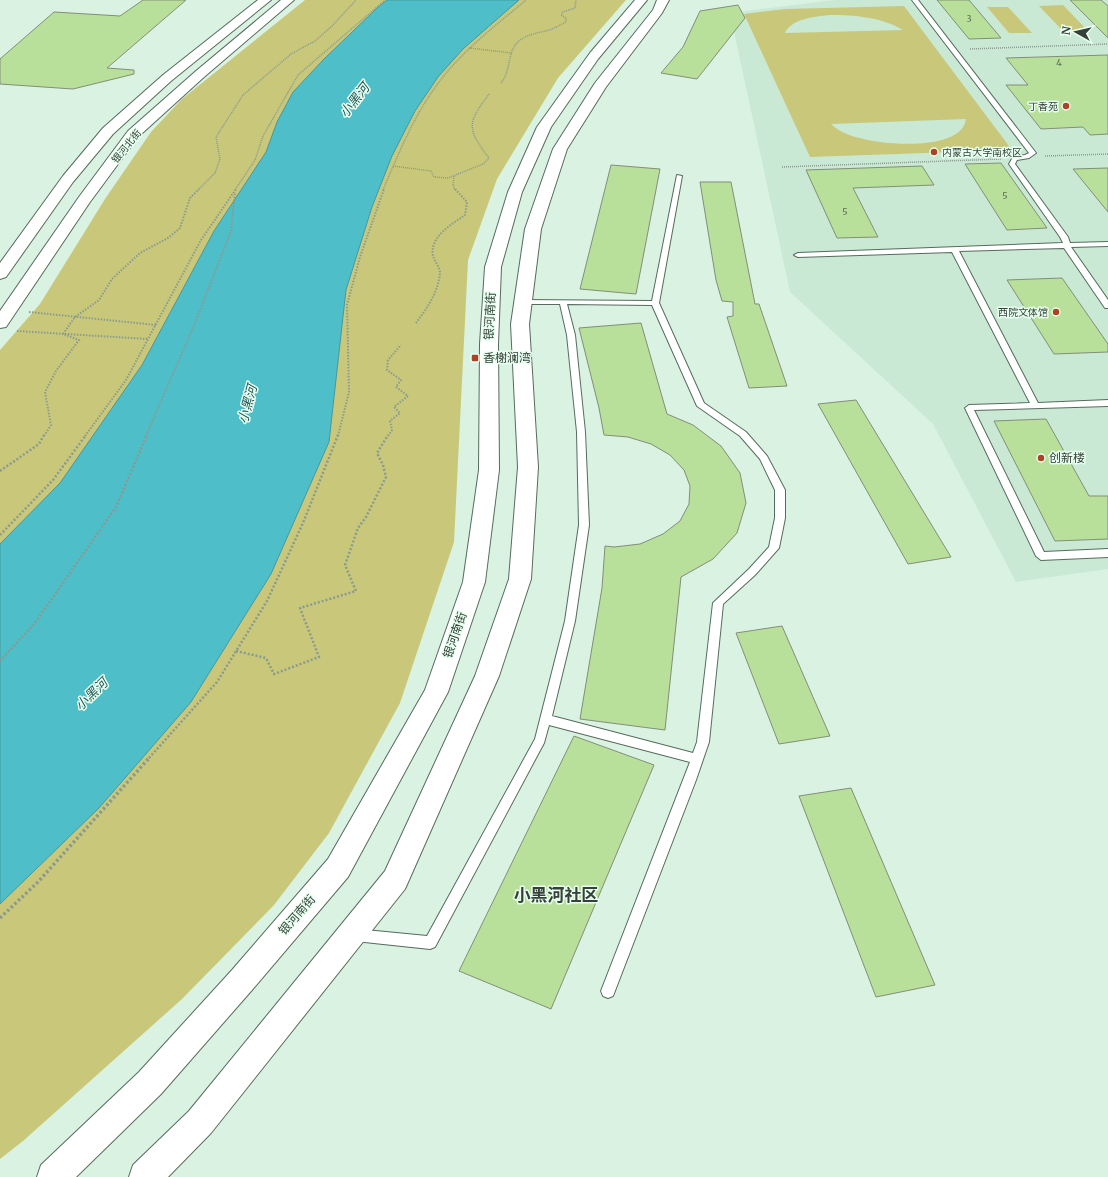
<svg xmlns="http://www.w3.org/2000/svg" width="1108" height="1177" viewBox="0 0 1108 1177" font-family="Merriweather,'Noto Sans SC',serif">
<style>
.built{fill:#cae9d5}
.green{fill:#c9c87a;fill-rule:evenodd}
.water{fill:#4ebec9;stroke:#47989e}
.building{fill:#b9e09b;stroke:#828e79}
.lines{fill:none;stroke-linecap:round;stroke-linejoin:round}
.service-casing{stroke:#566b5d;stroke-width:2}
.secondary-casing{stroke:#566b5d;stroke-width:2}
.path-far3{stroke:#8a9a8f;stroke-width:1.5;stroke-dasharray:1 1;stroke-linecap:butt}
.path-far2{stroke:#8a9a8f;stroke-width:2;stroke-dasharray:1.5 1.5;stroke-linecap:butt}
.path-far1{stroke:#8a9a8f;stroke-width:2.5;stroke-dasharray:2 2;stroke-linecap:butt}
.path{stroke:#8a9a8f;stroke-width:3.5;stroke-dasharray:2.5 2.5;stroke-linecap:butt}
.service{fill:#fff;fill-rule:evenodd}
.secondary{fill:#fff;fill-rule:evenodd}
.poi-dot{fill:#ab4326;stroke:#e7ffef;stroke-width:1.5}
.labels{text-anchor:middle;stroke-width:3;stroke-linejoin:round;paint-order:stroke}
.far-number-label{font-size:9px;fill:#576752}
.far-poi-label{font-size:10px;fill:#363f39;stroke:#e7ffef;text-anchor:end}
.far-street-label{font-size:10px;fill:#363f39;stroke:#e7ffef}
.street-label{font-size:12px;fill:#363f39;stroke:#e7ffef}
.poi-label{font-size:12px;fill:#363f39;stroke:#e7ffef;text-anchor:start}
.water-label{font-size:13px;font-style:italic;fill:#235458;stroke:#e7ffef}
.near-quarter-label{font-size:17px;font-weight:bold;fill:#363f39;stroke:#e7ffef}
</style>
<rect width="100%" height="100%" fill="#daf2e2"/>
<path class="built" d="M 834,0 L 1108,0 L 1108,569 L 1016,582 L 933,424 L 790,292 L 730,13 Z"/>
<path class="green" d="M 305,0 L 626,0 L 558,78 L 497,179 L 468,260 L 454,542 L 400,703 L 329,833 L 274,905 L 182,999 L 23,1141 L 0,1159 L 0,350 L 40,304 L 105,199 L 151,132 L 182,99 Z
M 1063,5 L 1088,31 L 1064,32 L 1039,6 Z
M 904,6 L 1012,150 L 810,157 L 744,14 L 785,9 ZM 830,15 C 854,15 881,17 903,30 L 785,33 C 792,18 815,17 830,15 ZM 966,119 C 962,151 886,145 864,139 C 853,137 839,132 831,124 Z
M 987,7 L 1008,7 L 1032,33 L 1009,33 Z"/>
<path class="water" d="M 387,0 L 519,0 L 463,49 L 438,77 L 415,111 L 392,156 L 372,207 L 346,290 L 329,442 L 271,574 L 191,702 L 99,808 L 0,904 L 0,544 L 60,483 L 142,365 L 214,231 L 266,152 L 277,122 L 293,92 L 324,59 L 377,8 Z"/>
<path class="building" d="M 143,0 L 186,0 L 107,68 L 134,70 L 134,74 L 73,89 L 0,84 L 0,59 L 54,12 L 120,16 Z
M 937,0 L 969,0 L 1001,38 L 969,39 Z
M 1070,0 L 1101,0 L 1108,6 L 1108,38 Z
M 738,5 L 745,18 L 697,79 L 661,73 L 683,47 L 700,11 Z
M 1108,55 L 1108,134 L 1090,135 L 1083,127 L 1041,129 L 1006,85 L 1028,85 L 1006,58 Z
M 1001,163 L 1047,228 L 1007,230 L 965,164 Z
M 611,165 L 660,169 L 636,294 L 580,289 Z
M 922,166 L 934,185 L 853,188 L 878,237 L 837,238 L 806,170 Z
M 1108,168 L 1108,212 L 1073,169 Z
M 700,182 L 731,182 L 755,304 L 759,304 L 787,386 L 749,388 L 727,317 L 733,316 L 733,302 L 722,301 L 716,280 Z
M 1062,278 L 1108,344 L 1108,352 L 1054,354 L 1007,280 Z
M 641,323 L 667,414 L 693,425 L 721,446 L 740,473 L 746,503 L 737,533 L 713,559 L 681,577 L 665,730 L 580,719 L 602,588 L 605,546 L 614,547 L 640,544 L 663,534 L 680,521 L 689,504 L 690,486 L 684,470 L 670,455 L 651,444 L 628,437 L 604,435 L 599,408 L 579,328 Z
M 856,400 L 951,557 L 908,564 L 818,404 Z
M 1046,419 L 1089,496 L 1108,496 L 1108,539 L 1055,541 L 994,421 Z
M 782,626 L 830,736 L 779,744 L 736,633 Z
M 574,736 L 654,765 L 551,1009 L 459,971 Z
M 851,788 L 935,985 L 876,997 L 799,796 Z"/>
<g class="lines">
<defs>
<path id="service" d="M 912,0 L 918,0 L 1036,153 L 1029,158 L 1017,160 L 1015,164 L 1068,237 L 1070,243 L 1108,242 L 1108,246 L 1071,247 L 1108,300 L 1108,308 L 1105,308 L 1064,248 L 959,251 L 1038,403 L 1108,400 L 1108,406 L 974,410 L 1044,552 L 1108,549 L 1108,557 L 1041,560 L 1036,556 L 965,408 L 969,405 L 1030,403 L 952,252 L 798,257 L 794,255 L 798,253 L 1063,243 L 1060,237 L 1009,164 L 1013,157 L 1025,155 L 1029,153 Z
M 677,175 L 682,176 L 659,303 L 704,403 L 746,432 L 767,456 L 785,490 L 785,518 L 779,548 L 755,575 L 723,604 L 709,742 L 696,780 L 613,996 L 608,998 L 603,996 L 601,991 L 690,762 L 549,725 L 544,743 L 435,947 L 430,949 L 355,941 L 350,939 L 349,935 L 350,931 L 355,929 L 427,936 L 535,739 L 565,621 L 579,525 L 577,432 L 567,335 L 560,304 L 523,304 L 519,302 L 523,300 L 652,301 ZM 567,304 L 652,305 L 697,406 L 740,436 L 760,459 L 775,490 L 775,518 L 769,547 L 749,569 L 713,603 L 697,742 L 693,753 L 552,716 L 575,621 L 589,525 L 585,432 L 575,335 Z"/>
<path id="secondary" d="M 258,0 L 271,0 L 171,81 L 113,134 L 73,182 L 6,277 L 0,279 L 0,263 L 63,176 L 103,128 L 163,75 Z
M 281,0 L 294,0 L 204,77 L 138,137 L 90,202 L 6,327 L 0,328 L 0,311 L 79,197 L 128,131 L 196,71 Z
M 635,0 L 647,0 L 598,59 L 551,127 L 522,192 L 501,267 L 498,344 L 499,470 L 485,582 L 448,692 L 348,877 L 252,990 L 161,1094 L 76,1177 L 37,1177 L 41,1165 L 139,1072 L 232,970 L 328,859 L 425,690 L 463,582 L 479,470 L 480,344 L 485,267 L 508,192 L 537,127 L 590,53 Z
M 657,0 L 669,0 L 662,13 L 606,87 L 567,149 L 541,229 L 529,324 L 538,467 L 531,579 L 499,676 L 409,880 L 405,889 L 211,1133 L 168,1177 L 129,1177 L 133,1165 L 189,1111 L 385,871 L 475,676 L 509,579 L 518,467 L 511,324 L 525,229 L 553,149 L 595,83 L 653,10 Z"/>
</defs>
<use href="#service" class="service-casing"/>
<use href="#secondary" class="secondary-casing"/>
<path class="path-far3" d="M 469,48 L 512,53
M 970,49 L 1108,44
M 501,83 C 509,73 508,62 512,51 C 518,35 535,34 549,30 C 555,28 560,25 566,22 L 566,18 L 561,15 L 563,12 L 575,8 L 576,0
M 1045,156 L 1108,154
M 393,166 L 431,171 L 434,177 L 448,178 L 483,164 L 489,158 C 466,128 467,123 490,93
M 782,167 L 1001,159
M 454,176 L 453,185 L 455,190
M 198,190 L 215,173 L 220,159 L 216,137 L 243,95 L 291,54 L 315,41 L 332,26 L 356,0
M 235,190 L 255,160 L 263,136 L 298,75 L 385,0
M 383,190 C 398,155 412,120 434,89 C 458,54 494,27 526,0"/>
<path class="path-far2" d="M 29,312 L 156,325
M 416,323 C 427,308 438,293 440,273 C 440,268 435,262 433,256 C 429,237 452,224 465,215 L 467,202 L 455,189
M 17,331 L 148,339
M 44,436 L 51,425 L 45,392 L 56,371 L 79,340 L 63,334 L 75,317 L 99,300 L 112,279 L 140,253 L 168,238 L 180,228 L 190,198 L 199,189
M 85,436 L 126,380 L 201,240 L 236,189
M 146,436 L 195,323 L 231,231 L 235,192
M 338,436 L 349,392 L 347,305 L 360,257 L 384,189
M 388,436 L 392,430 L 390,421 L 400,413 L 394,407 L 408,396 L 396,387 L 401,380 L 387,370 L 388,360 L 401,345"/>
<path class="path-far1" d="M 0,471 L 39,444 L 44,435
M 0,535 L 53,480 L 86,435
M 236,651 L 266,658 L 274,674 L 319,657 L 300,608 L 356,591 L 345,565 L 358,528 L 366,517 L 386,477 L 383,465 L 377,453 L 388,435
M 0,661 L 35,623 L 116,507 L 147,435
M 149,758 L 217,682 L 267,601 L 303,523 L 338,435"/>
<path class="path" d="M 0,918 L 38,882 L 150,757"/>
<use href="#service" class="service"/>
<use href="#secondary" class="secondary"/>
</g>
<g class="poi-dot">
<circle cx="1066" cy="106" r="4"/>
<circle cx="934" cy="152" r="4"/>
<circle cx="1056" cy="312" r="4"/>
<rect x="471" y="354" width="8" height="8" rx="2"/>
<circle cx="1041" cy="458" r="4"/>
</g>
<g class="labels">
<g class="far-number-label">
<text x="969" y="22">3</text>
<text x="1059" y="66">4</text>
<text x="1005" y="199">5</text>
<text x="845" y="215">5</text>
</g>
<g class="far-poi-label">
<text x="1058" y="110">丁香苑</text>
<text x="942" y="156" text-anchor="start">内蒙古大学南校区</text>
<text x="1048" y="316">西院文体馆</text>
</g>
<g class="far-street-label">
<text transform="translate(126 146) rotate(-51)" y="4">银河北街</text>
</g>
<g class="street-label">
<text transform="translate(490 316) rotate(-87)" y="4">银河南街</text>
<text transform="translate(455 635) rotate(-71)" y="4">银河南街</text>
<text transform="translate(297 915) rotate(-49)" y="4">银河南街</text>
</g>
<g class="poi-label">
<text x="483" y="362">香榭澜湾</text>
<text x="1049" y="462">创新楼</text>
</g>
<g class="water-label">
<text transform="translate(354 100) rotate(-52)" y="5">小黑河</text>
<text transform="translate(247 404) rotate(-75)" y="5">小黑河</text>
<text transform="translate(91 694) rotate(-44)" y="5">小黑河</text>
</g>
<g class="near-quarter-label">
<text x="556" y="901">小黑河社区</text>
</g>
</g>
<g transform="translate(1076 32) rotate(278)" stroke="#e7ffef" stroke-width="3" paint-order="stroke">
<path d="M0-3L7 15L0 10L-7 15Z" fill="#363f39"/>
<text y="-6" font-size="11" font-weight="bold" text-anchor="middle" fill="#363f39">N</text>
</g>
</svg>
